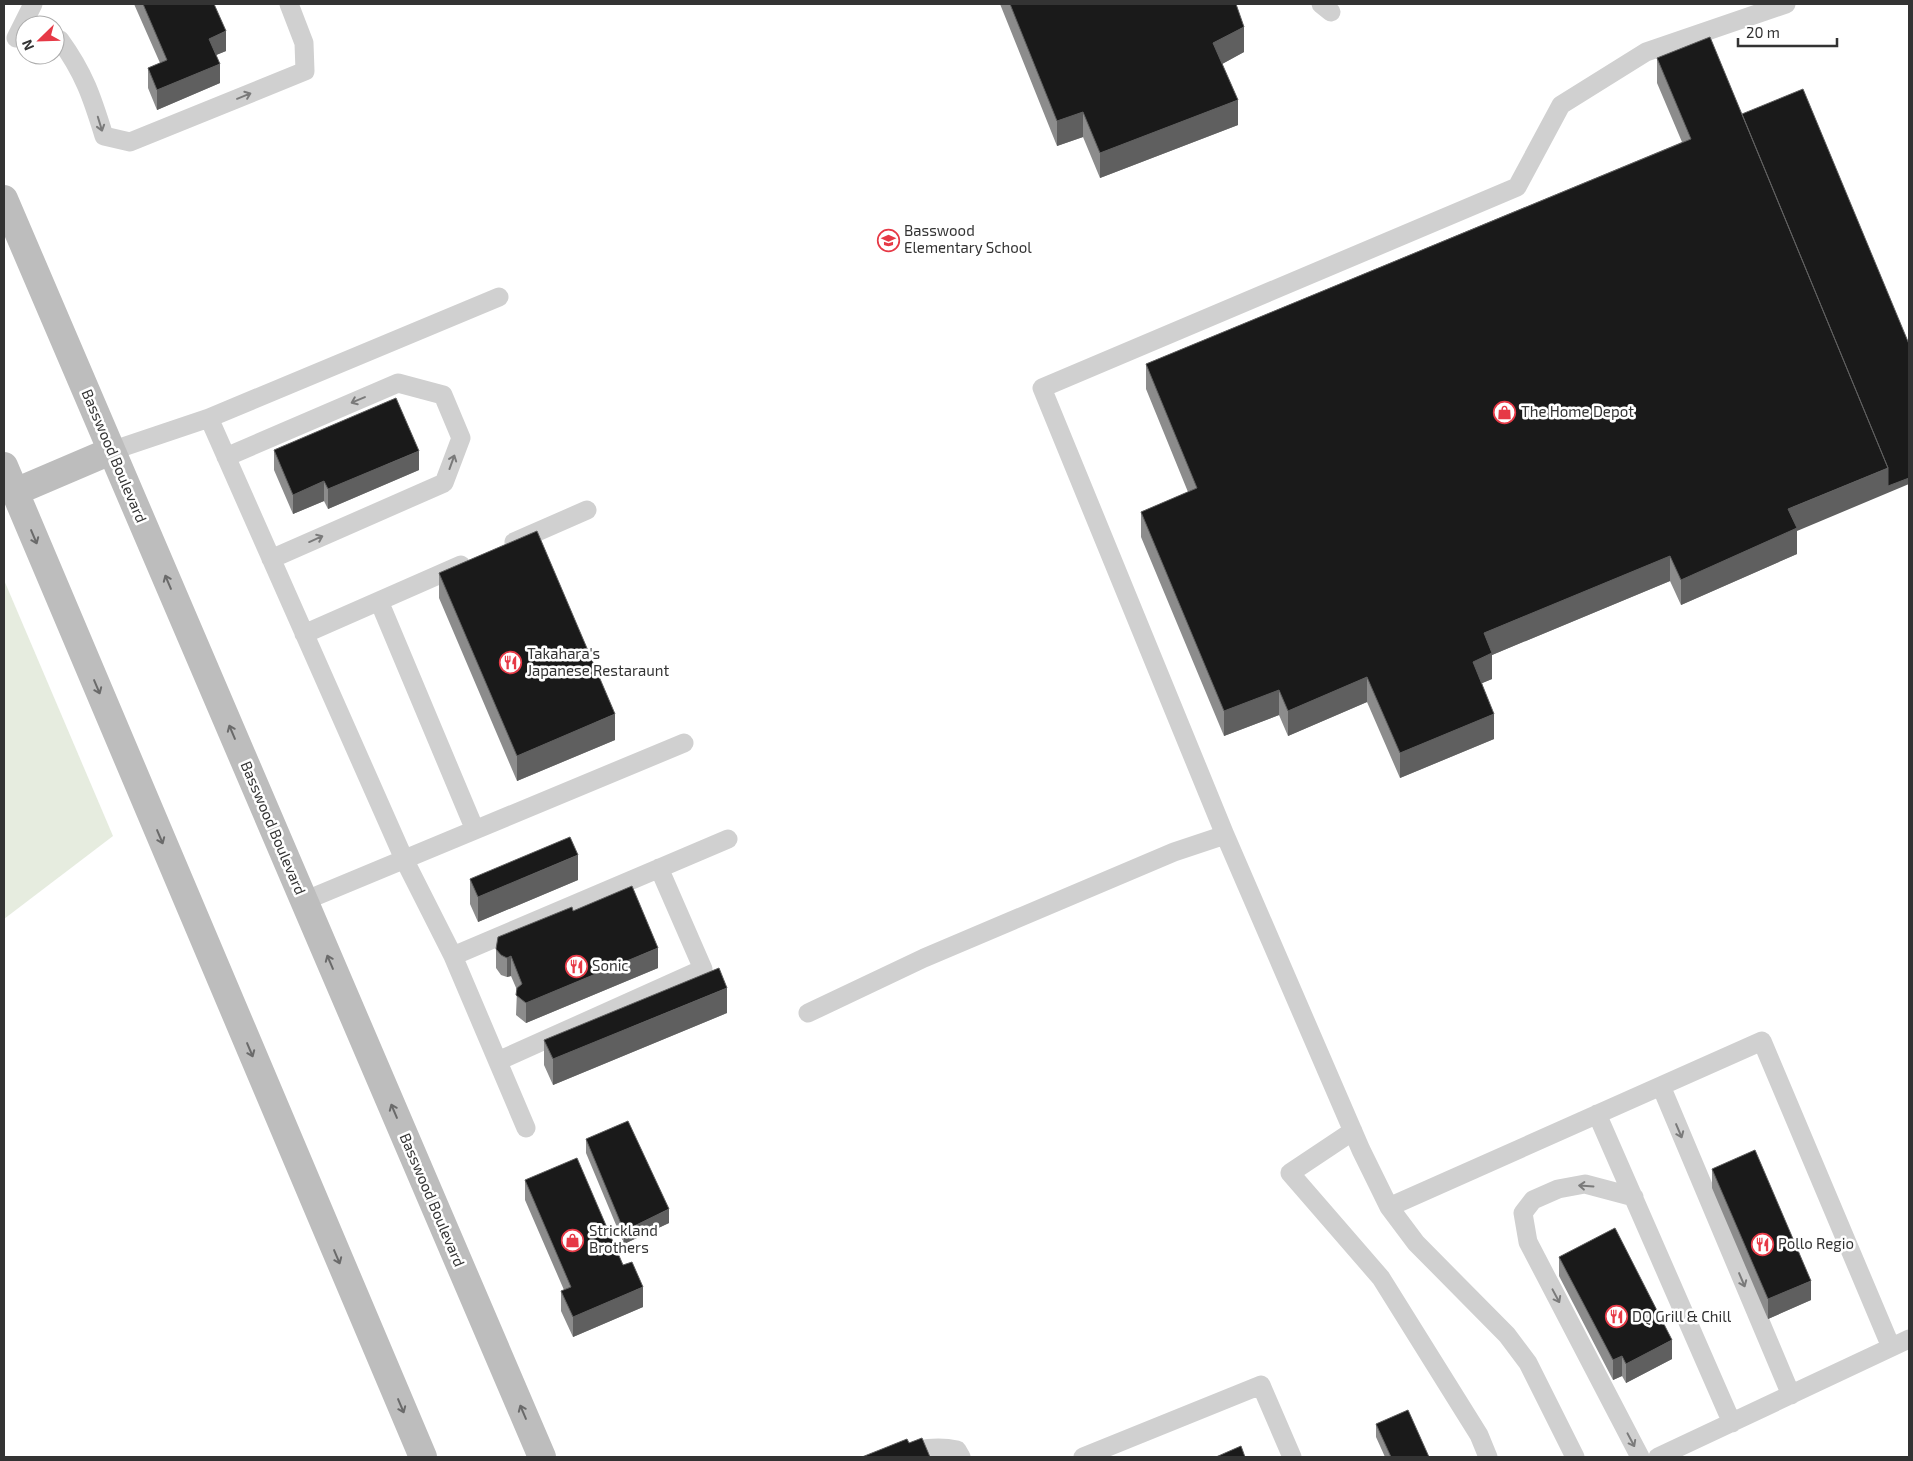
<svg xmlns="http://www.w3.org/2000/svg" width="1913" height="1461" viewBox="0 0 1913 1461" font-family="'Exo 2',sans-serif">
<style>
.green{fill:#e6ecdf}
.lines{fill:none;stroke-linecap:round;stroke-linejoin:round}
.service{stroke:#d0d0d0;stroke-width:19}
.secondary{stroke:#bdbdbd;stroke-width:28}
.wall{fill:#8c8c8c}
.shaded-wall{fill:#5f5f5f}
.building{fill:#1a1a1a;stroke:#5f5f5f}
.oneway{stroke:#7a7a7a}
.oneway2{stroke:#6a6a6a}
.labels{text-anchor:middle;stroke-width:5;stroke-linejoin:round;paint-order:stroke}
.poi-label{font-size:15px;fill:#333;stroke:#fff;text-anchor:start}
.street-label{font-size:15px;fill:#333;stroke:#fff}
</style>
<rect width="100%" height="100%" fill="#fff"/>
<path class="green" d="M 4,580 L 113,836 L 4,919 Z"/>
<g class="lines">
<path class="service" d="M 1321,4 L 1331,12
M 16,38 L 33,4
M 55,40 L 60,40 C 84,73 92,97 104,136 L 130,142 L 305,71 L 304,43 L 289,4
M 209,418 L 404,859 L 453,956 L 526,1128
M 111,451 L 209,418 L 499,297
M 226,457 L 398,383 L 443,395 L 461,438 L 444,483 L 271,559
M 514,542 L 587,510
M 379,601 L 475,830
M 304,634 L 461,565
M 1225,835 L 1042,388 L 1517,187 L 1561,105 L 1646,52 L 1786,4
M 304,901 L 684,743
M 453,956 L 728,839
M 808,1013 L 924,958 L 1174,852 L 1225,835 L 1361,1150 L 1389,1207 L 1416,1243 L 1507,1335 L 1528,1363 L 1575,1457
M 498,1061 L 703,969 L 659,868
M 1661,1086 L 1791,1395
M 1597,1114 L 1732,1423
M 1353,1131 L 1290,1173 L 1381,1278 L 1479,1435 L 1488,1457
M 1634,1197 L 1585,1184 L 1558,1189 L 1533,1200 L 1523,1213 L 1528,1242 L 1640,1457
M 1389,1207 L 1762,1041 L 1891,1347
M 894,1457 C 915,1449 935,1445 957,1450 L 961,1457
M 1083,1457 L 1261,1385 L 1292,1457
M 1658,1457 L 1909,1339"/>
<path class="secondary" d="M 4,199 L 542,1457
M 4,466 L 423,1457
M 15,492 L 111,451"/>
</g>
<path class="wall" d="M 134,4 L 214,4 L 226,51 L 216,55 L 220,83 L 157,110 L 148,88 L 148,68 L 160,63 Z
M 1000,4 L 1236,4 L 1244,52 L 1222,64 L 1238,125 L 1100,178 L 1083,137 L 1057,146 Z
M 1710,37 L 1797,531 L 1797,554 L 1681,605 L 1670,581 L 1492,655 L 1492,679 L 1482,683 L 1494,739 L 1400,778 L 1367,702 L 1288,736 L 1279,715 L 1224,736 L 1141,537 L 1141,512 L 1188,492 L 1146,389 L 1146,364 L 1682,142 L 1657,83 L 1657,58 Z
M 274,450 L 419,470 L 328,509 L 324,501 L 293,514 L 274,470 Z
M 439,573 L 615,740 L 517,781 L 439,598 Z
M 470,879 L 578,880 L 478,922 L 470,904 Z
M 573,911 L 658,968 L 526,1023 L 516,1015 L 517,990 L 511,976 L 507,977 L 501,975 L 496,968 L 496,949 Z
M 727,1013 L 553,1085 L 544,1065 L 544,1040 Z
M 586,1139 L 669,1223 L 624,1244 L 586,1153 Z
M 1712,1169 L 1811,1300 L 1768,1319 L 1712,1188 Z
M 525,1180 L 623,1265 L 643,1307 L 573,1337 L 561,1311 L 561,1291 L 564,1290 L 525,1200 Z
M 1559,1257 L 1672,1359 L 1626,1383 L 1622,1376 L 1613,1380 L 1559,1276 Z
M 1376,1424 L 1429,1457 L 1385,1457 L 1376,1437 Z"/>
<path class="shaded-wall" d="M 1244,27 L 1244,52 L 1213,69 L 1213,43 Z
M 226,31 L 226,51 L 209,58 L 209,39 Z
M 220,64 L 220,83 L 157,110 L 157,90 Z
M 1238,100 L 1238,125 L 1100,178 L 1100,153 Z
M 1083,112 L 1083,137 L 1057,146 L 1057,121 Z
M 419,451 L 419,470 L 328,509 L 328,489 Z
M 1888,468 L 1909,478 L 1909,484 L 1797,531 L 1797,554 L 1681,605 L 1681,580 L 1788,509 Z
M 324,481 L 324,501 L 293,514 L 293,495 Z
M 1670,556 L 1670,581 L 1492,655 L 1492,679 L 1473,687 L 1473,662 L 1484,633 Z
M 1367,677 L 1367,702 L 1288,736 L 1288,711 Z
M 1279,690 L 1279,715 L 1224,736 L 1224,711 Z
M 615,714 L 615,740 L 517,781 L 517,756 Z
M 1494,714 L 1494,739 L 1400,778 L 1400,753 Z
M 578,855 L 578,880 L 478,922 L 478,897 Z
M 658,948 L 658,968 L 526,1023 L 526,1003 Z
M 511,956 L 511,976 L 507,977 L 507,958 Z
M 727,988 L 727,1013 L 553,1085 L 553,1059 Z
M 669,1209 L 669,1223 L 624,1244 L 624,1231 Z
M 1811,1281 L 1811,1300 L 1768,1319 L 1768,1299 Z
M 643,1287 L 643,1307 L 573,1337 L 573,1317 Z
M 1672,1340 L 1672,1359 L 1626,1383 L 1626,1364 Z
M 1622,1356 L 1622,1376 L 1613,1380 L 1613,1360 Z"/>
<path class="building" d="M 143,4 L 214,4 L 226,31 L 209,39 L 220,64 L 157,90 L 148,68 L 167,60 Z
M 1010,4 L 1236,4 L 1244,27 L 1213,43 L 1238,100 L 1100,153 L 1083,112 L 1057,121 Z
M 1710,37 L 1888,468 L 1788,509 L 1797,528 L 1681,580 L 1670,556 L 1484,633 L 1492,653 L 1473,662 L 1494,714 L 1400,753 L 1367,677 L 1288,711 L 1279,690 L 1224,711 L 1141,512 L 1197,488 L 1146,364 L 1691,139 L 1657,58 Z
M 1803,89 L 1909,344 L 1909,478 L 1888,486 L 1888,468 L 1742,114 Z
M 396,398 L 419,451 L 328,489 L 324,481 L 293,495 L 274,450 Z
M 537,531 L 615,714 L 517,756 L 439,573 Z
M 570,837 L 578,855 L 478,897 L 470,879 Z
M 632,886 L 658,948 L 526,1003 L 516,995 L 517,988 L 522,984 L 511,956 L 507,958 L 501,955 L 496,949 L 498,937 L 572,907 L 573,911 Z
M 719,968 L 727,988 L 553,1059 L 544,1040 Z
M 628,1121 L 669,1209 L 624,1231 L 586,1139 Z
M 1755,1150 L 1811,1281 L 1768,1299 L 1712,1169 Z
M 577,1158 L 623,1265 L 632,1262 L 643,1287 L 573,1317 L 561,1291 L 571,1287 L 525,1180 Z
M 1615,1228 L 1672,1340 L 1626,1364 L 1622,1356 L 1613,1360 L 1559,1257 Z
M 1408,1410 L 1429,1457 L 1391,1457 L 1376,1424 Z
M 922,1438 L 930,1457 L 862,1457 L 907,1439 L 909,1443 Z
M 1241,1446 L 1245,1457 L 1216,1457 Z"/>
<defs><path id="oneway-shaft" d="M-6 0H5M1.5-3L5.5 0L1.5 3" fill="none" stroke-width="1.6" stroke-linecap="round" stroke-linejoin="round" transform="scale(1.25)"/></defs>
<g class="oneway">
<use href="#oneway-shaft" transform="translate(244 96) rotate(-22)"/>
<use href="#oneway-shaft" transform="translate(100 124) rotate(73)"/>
<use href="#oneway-shaft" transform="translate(358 400) rotate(157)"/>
<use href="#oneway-shaft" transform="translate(452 462) rotate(-70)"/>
<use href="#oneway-shaft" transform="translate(316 539) rotate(-24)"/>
<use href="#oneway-shaft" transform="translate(1679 1131) rotate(67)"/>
<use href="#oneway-shaft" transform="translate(1586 1186) rotate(-176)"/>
<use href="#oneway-shaft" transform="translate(1742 1280) rotate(67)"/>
<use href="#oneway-shaft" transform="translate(1556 1296) rotate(62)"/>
<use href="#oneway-shaft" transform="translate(1631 1440) rotate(62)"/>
</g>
<g class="oneway2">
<use href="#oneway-shaft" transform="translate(34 537) rotate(67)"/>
<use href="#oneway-shaft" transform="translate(168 582) rotate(-113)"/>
<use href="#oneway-shaft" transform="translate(97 687) rotate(67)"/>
<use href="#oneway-shaft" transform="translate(232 732) rotate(-113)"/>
<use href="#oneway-shaft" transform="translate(160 837) rotate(67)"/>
<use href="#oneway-shaft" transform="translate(330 962) rotate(-113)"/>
<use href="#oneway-shaft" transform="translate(250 1050) rotate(67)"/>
<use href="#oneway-shaft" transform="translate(394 1111) rotate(-113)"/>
<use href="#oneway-shaft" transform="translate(337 1257) rotate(67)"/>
<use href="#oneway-shaft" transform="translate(401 1406) rotate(67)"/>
<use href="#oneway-shaft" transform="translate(523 1412) rotate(-113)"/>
</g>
<defs>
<symbol id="school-ring" viewBox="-11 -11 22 22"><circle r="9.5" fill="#fff" stroke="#e63946" stroke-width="1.5"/><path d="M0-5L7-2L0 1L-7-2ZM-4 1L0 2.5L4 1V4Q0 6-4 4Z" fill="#e63946"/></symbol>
<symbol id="shop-ring" viewBox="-11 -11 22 22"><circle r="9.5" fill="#fff" stroke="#e63946" stroke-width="1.5"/><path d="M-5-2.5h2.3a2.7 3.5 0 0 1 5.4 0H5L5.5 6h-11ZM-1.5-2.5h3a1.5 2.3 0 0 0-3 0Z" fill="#e63946"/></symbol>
<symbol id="restaurant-ring" viewBox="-11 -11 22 22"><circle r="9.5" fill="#fff" stroke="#e63946" stroke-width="1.5"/><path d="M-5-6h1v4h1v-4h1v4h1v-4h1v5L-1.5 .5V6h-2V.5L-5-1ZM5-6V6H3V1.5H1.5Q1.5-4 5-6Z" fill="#e63946"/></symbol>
</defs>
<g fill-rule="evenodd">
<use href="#school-ring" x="876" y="228" width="25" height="25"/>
<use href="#shop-ring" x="1492" y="400" width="25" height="25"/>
<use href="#restaurant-ring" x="498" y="650" width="25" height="25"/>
<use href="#restaurant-ring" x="564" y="954" width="25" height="25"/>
<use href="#shop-ring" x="560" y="1228" width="25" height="25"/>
<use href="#restaurant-ring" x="1750" y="1232" width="25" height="25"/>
<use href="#restaurant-ring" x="1604" y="1304" width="25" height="25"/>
</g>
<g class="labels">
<g class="poi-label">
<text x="904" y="236">Basswood<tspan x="904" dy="17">Elementary School</tspan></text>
<text x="1521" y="417">The Home Depot</text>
<text x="527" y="659">Takahara's<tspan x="527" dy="17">Japanese Restaraunt</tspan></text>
<text x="592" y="971">Sonic</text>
<text x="589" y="1236">Strickland<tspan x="589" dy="17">Brothers</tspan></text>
<text x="1778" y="1249">Pollo Regio</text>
<text x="1632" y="1322">DQ Grill &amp; Chill</text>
</g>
<g class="street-label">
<text transform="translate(114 456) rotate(67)" y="5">Basswood Boulevard</text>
<text transform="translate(273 828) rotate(67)" y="5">Basswood Boulevard</text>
<text transform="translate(432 1200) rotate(67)" y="5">Basswood Boulevard</text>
</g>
</g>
<rect width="1913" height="1461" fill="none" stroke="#333333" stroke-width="10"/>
<g transform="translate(40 40) rotate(247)"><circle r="24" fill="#ffffff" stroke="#adadad"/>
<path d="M0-4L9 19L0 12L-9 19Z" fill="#e63946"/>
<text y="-8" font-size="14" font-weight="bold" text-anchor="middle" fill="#333333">N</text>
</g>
<path d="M1738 38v8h99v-8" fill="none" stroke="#333333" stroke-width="2.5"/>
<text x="1746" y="38" font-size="15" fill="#333333" stroke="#ffffff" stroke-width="4" paint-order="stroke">20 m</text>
</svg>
